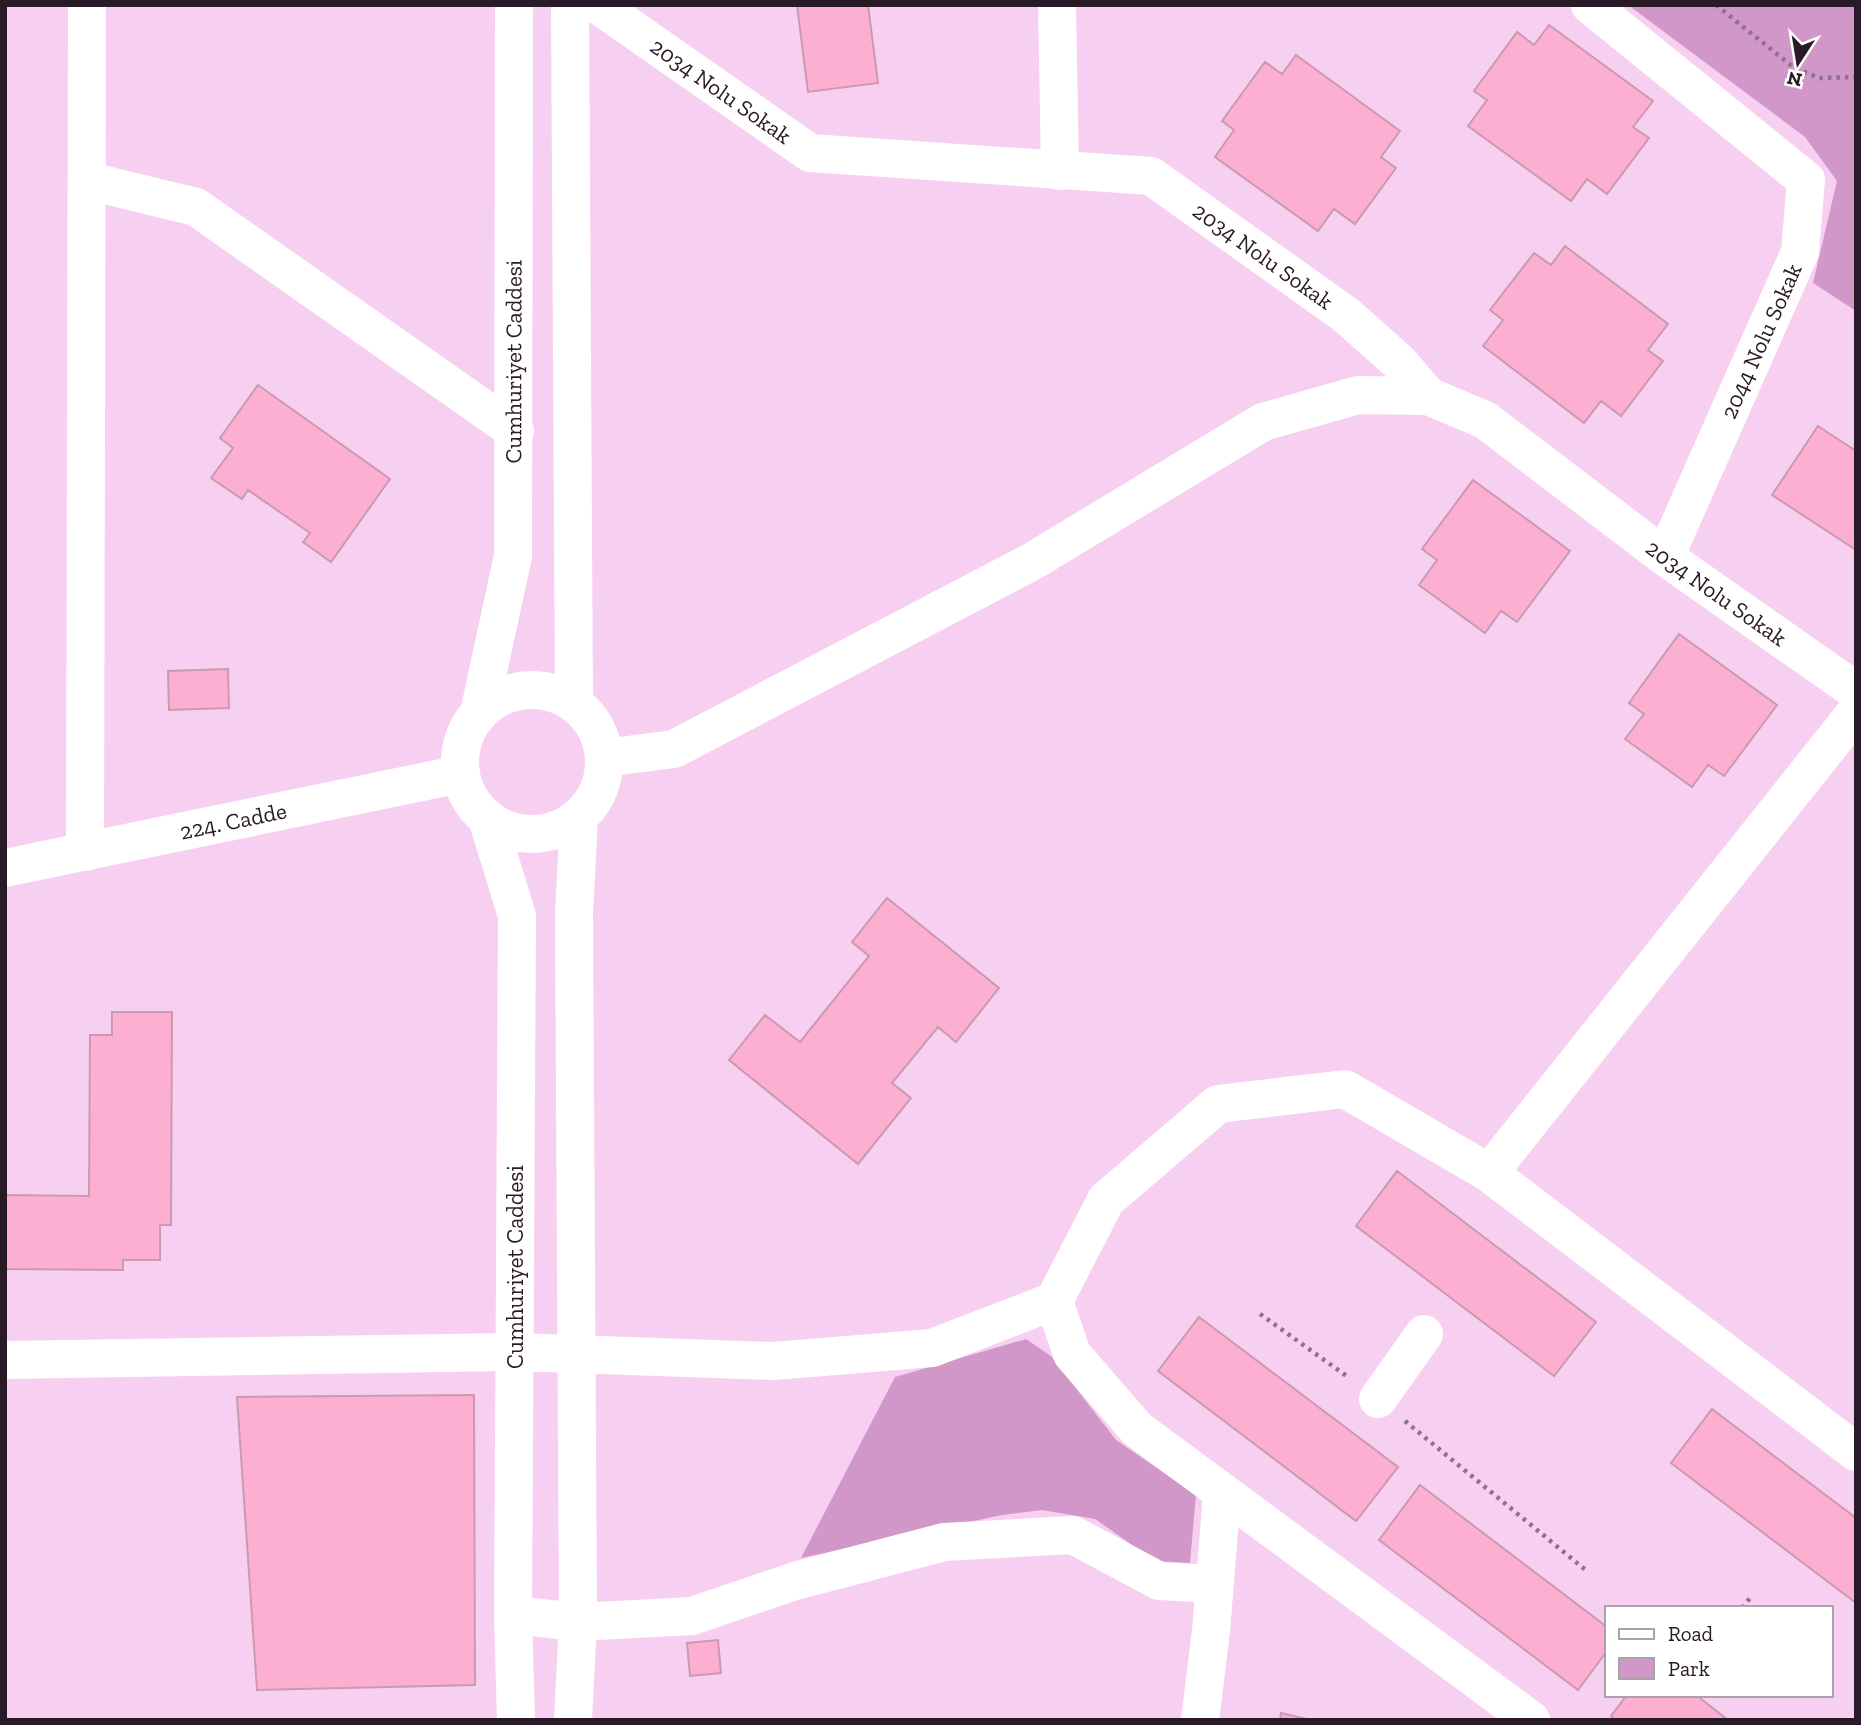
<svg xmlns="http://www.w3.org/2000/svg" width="1861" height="1725" viewBox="0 0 1861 1725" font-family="'Zilla Slab',serif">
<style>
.green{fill:#d197c9}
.building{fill:#fdafd1;stroke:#ca9aae;stroke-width:2}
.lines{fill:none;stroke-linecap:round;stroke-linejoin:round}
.path{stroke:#8d7289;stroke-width:4.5;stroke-dasharray:3.5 5;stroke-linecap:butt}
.minor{stroke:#fff;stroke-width:38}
.labels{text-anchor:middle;stroke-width:5;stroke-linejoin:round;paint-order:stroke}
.street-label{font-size:23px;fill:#281a26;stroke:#fff}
</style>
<rect width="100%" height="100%" fill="#f7cff1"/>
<path class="green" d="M 1628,5 L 1856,5 L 1856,311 L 1813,283 L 1837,181 L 1805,137 Z
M 1026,1339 L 1051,1356 L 1116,1440 L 1196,1495 L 1190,1563 L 1155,1561 L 1095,1519 L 1042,1510 L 1002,1515 L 801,1558 L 895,1377 Z"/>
<path class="building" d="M 797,5 L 868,5 L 878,83 L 808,92 Z
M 1549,25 L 1653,101 L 1633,127 L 1649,138 L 1607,194 L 1587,179 L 1571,201 L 1468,126 L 1487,100 L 1474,91 L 1517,32 L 1534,45 Z
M 1296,55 L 1400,131 L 1381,157 L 1396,168 L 1355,224 L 1334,209 L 1318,231 L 1215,157 L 1234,130 L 1222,121 L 1265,62 L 1282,74 Z
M 1565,246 L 1668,324 L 1648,350 L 1663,361 L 1621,416 L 1601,401 L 1584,423 L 1483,346 L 1503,320 L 1490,310 L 1534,253 L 1551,265 Z
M 258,385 L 390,479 L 331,562 L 303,542 L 310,533 L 248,490 L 242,499 L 211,478 L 233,448 L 220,438 Z
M 1818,426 L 1856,451 L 1856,550 L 1772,495 Z
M 1473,480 L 1570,551 L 1517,622 L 1501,611 L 1485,633 L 1419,585 L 1437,560 L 1422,549 Z
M 1679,634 L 1777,705 L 1724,776 L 1708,765 L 1692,787 L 1625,739 L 1644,714 L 1629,703 Z
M 228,669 L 229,708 L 169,710 L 168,671 Z
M 887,898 L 999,988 L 956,1042 L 938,1027 L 892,1083 L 911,1098 L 858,1164 L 729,1060 L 765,1015 L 800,1042 L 869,956 L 852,942 Z
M 112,1012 L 172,1012 L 171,1225 L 160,1225 L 160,1260 L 123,1260 L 123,1270 L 5,1269 L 5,1195 L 89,1196 L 90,1035 L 112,1035 Z
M 1397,1171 L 1596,1322 L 1554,1376 L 1356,1226 Z
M 1199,1317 L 1398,1467 L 1356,1521 L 1158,1371 Z
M 474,1395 L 475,1685 L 257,1690 L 237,1397 Z
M 1712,1409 L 1856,1518 L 1856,1603 L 1671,1463 Z
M 1420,1485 L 1607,1627 L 1607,1651 L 1578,1690 L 1379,1540 Z
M 718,1640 L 721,1673 L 690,1676 L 687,1643 Z
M 1627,1695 L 1696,1695 L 1728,1720 L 1615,1720 L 1611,1716 Z
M 1281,1713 L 1311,1720 L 1280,1720 Z"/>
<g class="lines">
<path class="path" d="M 1716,5 L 1793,67 L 1819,78 L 1856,77
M 1260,1314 L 1348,1377
M 1405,1421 L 1588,1572
M 1742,1608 L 1750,1598"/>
<g class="minor">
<path d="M 570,5 L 574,703"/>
<path id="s1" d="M 598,5 L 810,153 L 1151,176 L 1346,315 L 1400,363 L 1428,396 L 1485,420 L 1665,557 L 1856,691"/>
<path d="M 1057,5 L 1060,171"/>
<path d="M 1590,5 L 1806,180 L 1800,252 L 1665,557"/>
<path d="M 89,181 L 196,207 L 515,431"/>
<circle cx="532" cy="762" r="72"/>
<path id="s2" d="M 479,713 L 513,556 L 514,5"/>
<path d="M 604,758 L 674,749 L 1033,561 L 1263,422 L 1358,395 L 1428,396"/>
<path d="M 487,818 L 517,916 L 513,1615 L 516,1720"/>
<path d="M 85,852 L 87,5"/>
<path id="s3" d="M 5,868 L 461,774"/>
<path d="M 1489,1173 L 1856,712"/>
<path d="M 5,1360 L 515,1352 L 774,1361 L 932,1348 L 1054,1301"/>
<path d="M 1378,1399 L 1424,1334"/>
<path d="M 513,1615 L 578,1622 L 692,1616 L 795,1581 L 944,1542 L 1073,1535 L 1159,1581 L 1214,1584"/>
<path d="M 573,1720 L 578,1622 L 574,914 L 579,817"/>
<path d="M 1200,1720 L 1211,1631 L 1222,1494"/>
<path d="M 1531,1720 L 1137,1429 L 1072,1354 L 1054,1301 L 1106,1200 L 1218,1104 L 1345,1089 L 1489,1173 L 1856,1452"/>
</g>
</g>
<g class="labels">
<g class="street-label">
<text dy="8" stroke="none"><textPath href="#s1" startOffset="150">2034 Nolu Sokak</textPath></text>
<text dy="8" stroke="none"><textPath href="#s1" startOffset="738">2034 Nolu Sokak</textPath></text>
<text transform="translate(1761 341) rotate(-66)" y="8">2044 Nolu Sokak</text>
<text dy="8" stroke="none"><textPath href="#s2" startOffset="355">Cumhuriyet Caddesi</textPath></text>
<text dy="8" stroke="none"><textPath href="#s1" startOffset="1306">2034 Nolu Sokak</textPath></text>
<text dy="8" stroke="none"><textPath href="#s3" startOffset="233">224. Cadde</textPath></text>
<text transform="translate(515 1267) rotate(-90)" y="8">Cumhuriyet Caddesi</text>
</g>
</g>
<rect width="1861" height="1725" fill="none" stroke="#281a26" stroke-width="14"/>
<rect x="1605" y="1606" width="228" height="91" fill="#ffffff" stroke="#a9a3a8" stroke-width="2"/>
<rect x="1619" y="1629" width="35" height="10" fill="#ffffff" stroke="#a9a3a8" stroke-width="2"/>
<text x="1668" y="1641" font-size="21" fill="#281a26">Road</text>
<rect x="1619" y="1658" width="35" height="21" fill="#d197c9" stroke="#a9a3a8" stroke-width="2"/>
<text x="1668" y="1676" font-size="21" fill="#281a26">Park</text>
<g transform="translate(1798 63) rotate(192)" stroke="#ffffff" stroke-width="5" paint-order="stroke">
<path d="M0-5L12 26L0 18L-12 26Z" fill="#281a26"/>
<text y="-10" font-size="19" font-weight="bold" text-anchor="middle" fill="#281a26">N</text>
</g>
</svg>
